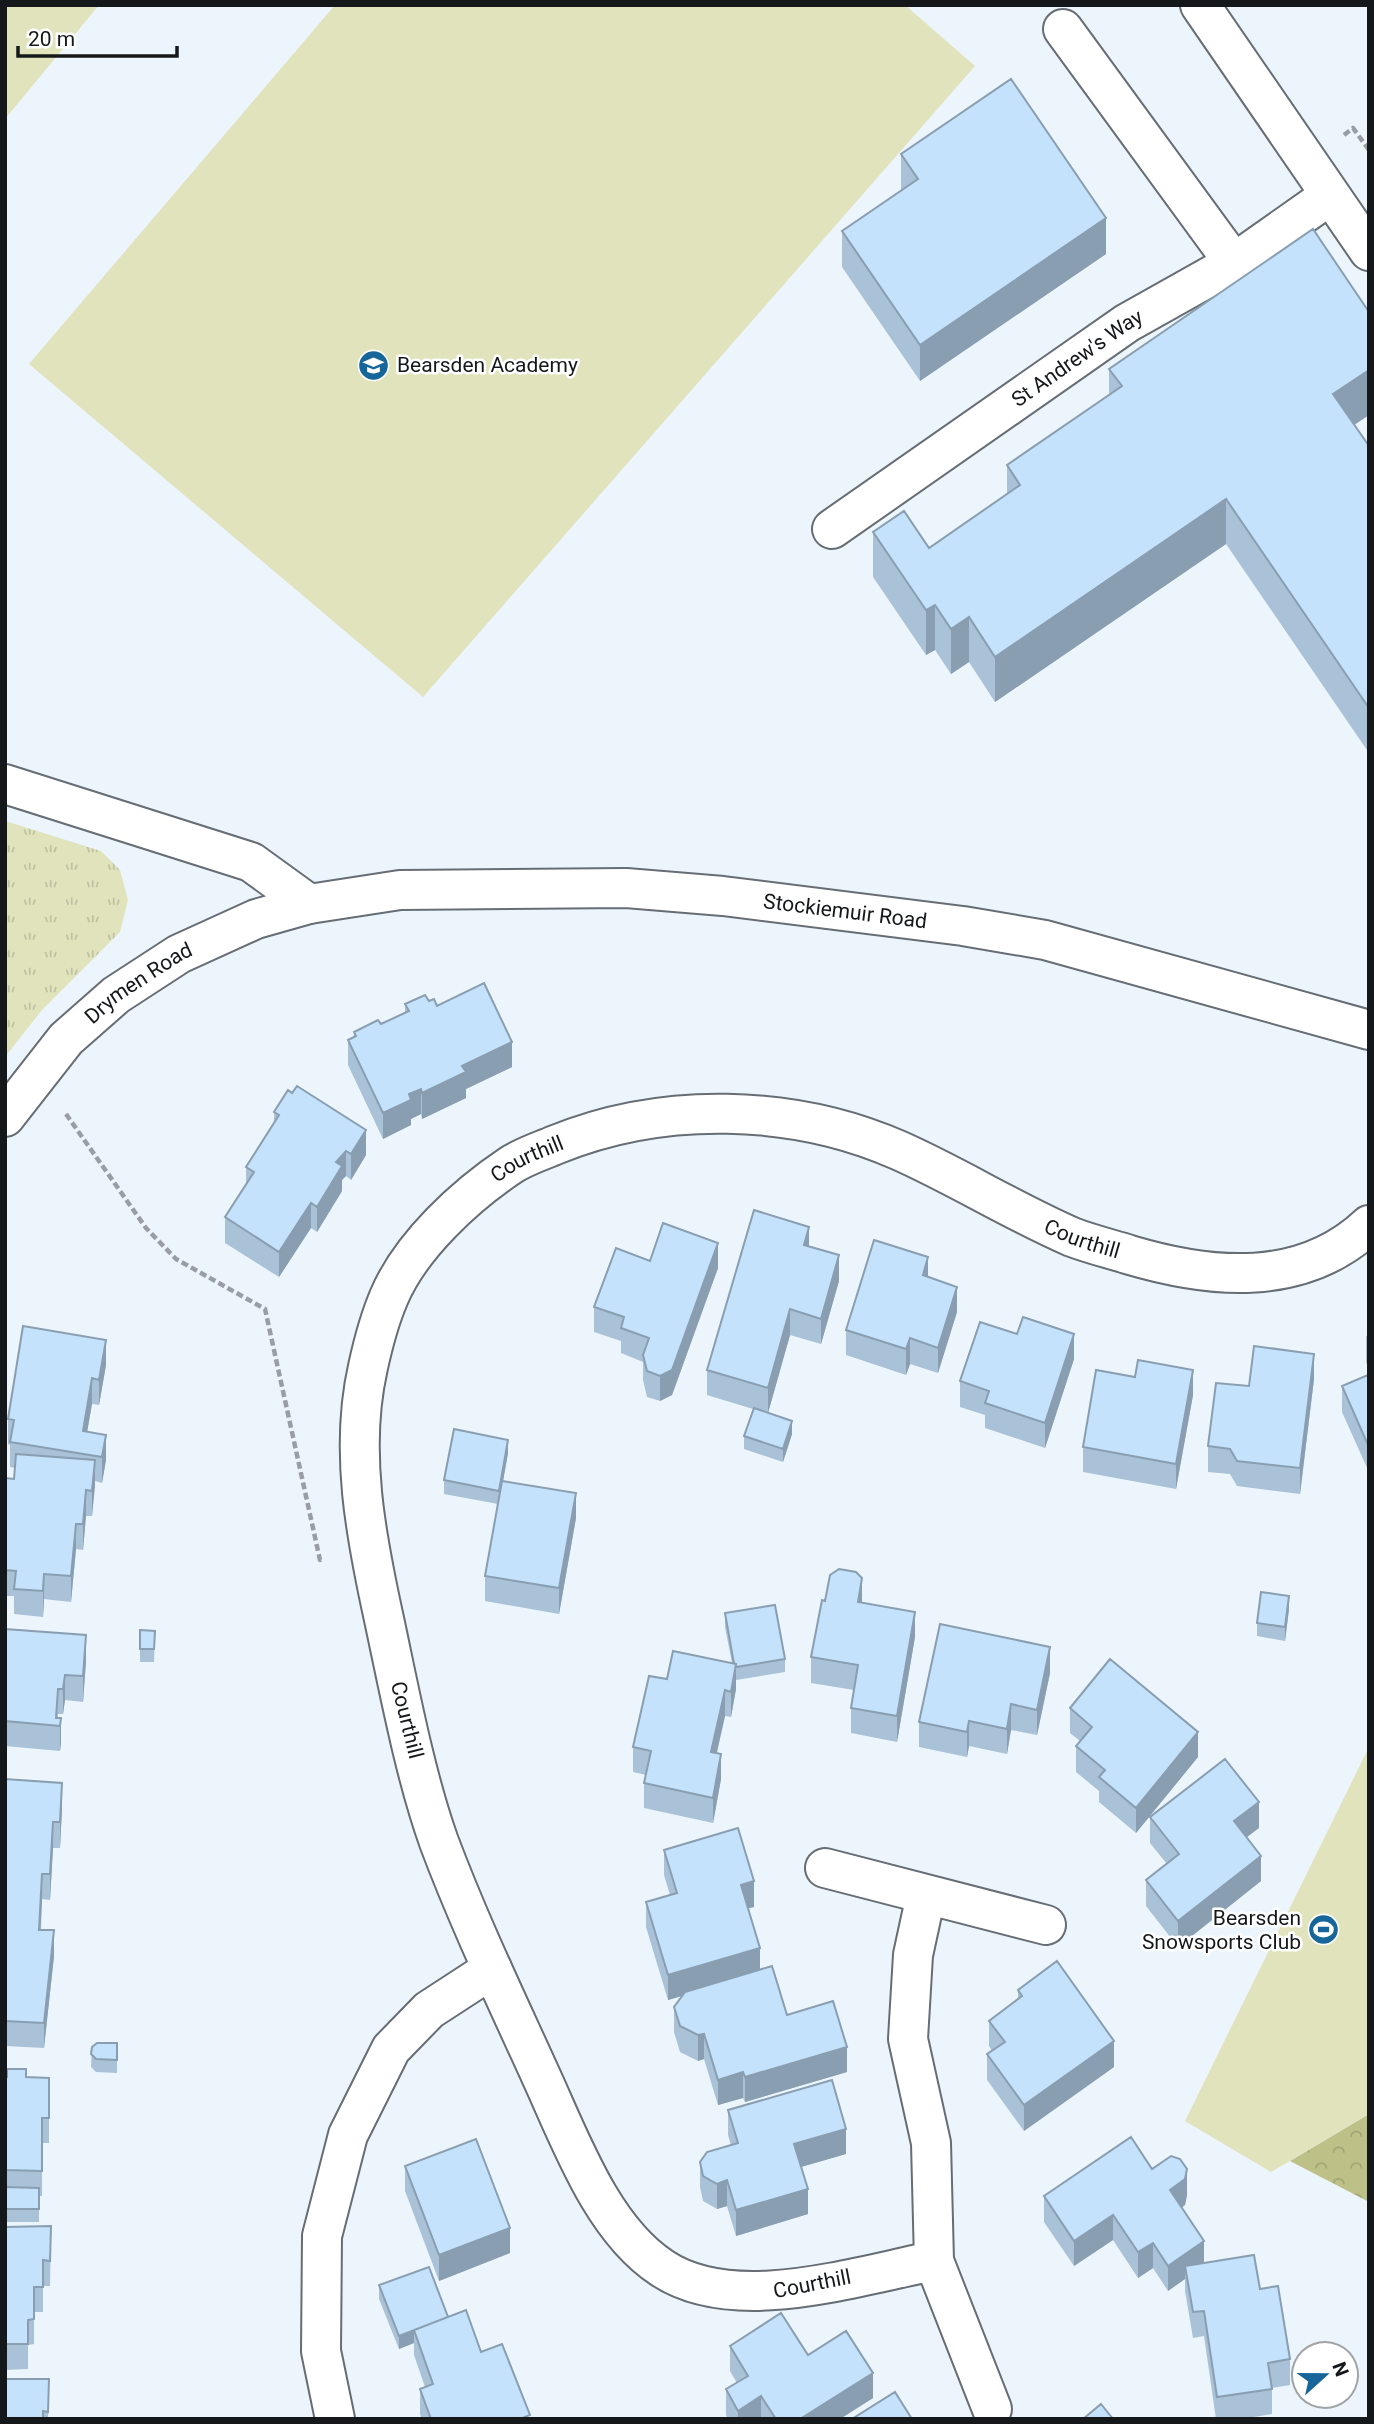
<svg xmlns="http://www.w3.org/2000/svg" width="1374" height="2424" viewBox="0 0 1374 2424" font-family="Roboto,sans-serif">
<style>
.grass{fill:url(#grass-tufts)}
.forest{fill:url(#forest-crowns)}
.park{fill:#e0e3bc}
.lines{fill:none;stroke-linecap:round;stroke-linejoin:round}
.minor-casing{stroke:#666d74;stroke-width:42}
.major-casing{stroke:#666d74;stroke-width:42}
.path{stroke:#989ea4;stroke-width:4.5;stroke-dasharray:7 3.5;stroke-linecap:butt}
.minor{stroke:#fff;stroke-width:38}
.major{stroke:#fff;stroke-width:38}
.wall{fill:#a9c2d8}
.shaded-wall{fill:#899eb0}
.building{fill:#c4e2fb;stroke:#899eb0;stroke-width:2}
.labels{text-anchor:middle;stroke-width:5;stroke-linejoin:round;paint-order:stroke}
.street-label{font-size:21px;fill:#15181b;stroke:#fff}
.poi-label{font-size:21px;fill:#15181b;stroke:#fff;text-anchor:start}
</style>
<defs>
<pattern id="grass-tufts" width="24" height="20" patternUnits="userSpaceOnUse" patternTransform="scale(1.75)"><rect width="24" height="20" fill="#e0e3bc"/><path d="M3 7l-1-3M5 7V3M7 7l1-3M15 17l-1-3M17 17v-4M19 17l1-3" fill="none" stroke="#bfc2a1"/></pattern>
<pattern id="forest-crowns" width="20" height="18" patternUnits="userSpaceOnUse" patternTransform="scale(1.75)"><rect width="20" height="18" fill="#bdc187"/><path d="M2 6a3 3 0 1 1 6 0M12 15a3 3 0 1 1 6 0" fill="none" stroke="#a2a574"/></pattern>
</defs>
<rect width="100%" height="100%" fill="#ecf5fc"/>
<path class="grass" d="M 5,821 L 101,851 L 120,870 L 128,900 L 120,932 L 42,1010 L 5,1057 Z"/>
<path class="forest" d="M 1369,2114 L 1369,2202 L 1290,2161 Z"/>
<path class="park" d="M 5,5 L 99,5 L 5,119 Z
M 335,5 L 905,5 L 975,66 L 423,697 L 29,364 Z
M 1369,1747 L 1369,2114 L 1271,2172 L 1185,2121 Z"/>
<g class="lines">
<defs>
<g id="minor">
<path d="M 1200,5 L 1369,251"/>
<path d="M 1063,29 L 1234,263"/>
<path id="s1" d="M 832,529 L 1127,323 L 1234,263 L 1329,196"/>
<path d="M 825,1868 L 1046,1925"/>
<path d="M 926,1895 L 913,1955 L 908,2039 L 931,2143 L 934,2261 L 992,2409"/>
<path id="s2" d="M 934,2261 C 855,2276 734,2316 662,2268 C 602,2229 570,2139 541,2076 C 506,1999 469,1922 439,1842 C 415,1775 399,1689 384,1619 C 366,1537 349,1450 368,1367 C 373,1344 380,1318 389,1297 C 411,1245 466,1195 511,1165 C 525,1156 541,1151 555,1145 C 662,1101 793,1104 898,1150 C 957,1176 1012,1211 1072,1237 C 1090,1244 1111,1249 1130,1255 C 1211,1279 1302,1288 1369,1225"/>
<path d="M 335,2419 L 321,2351 L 322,2236 L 348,2135 L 391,2049 L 429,2010 L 492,1969"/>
</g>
<g id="major">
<path d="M 5,784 L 251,862 L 309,904"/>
<path id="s3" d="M 5,1117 L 66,1039 L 116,995 L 179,954 L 256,919 L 309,904 L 400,890 L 626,888 L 723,896 L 963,926 L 1045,940 L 1369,1030"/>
</g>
</defs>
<use href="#minor" class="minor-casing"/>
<use href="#major" class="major-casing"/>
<path class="path" d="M 1344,135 L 1353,128 L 1369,150
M 66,1114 L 146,1228 L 176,1259 L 265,1309 L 320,1560 L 323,1559"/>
<use href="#minor" class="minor"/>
<use href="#major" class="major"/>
</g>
<path class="wall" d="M 901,154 L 1106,254 L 920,381 L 842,267 L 842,231 L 901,191 Z
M 1369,312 L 1369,415 L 1354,425 L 1369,446 L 1369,753 L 1226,544 L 995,702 L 969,662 L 951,674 L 935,650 L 926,655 L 873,577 L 873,532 L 929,548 L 1007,494 L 1007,465 L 1109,395 L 1109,369 Z
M 429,1001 L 437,1006 L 512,1067 L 466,1089 L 466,1098 L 422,1119 L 421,1114 L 411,1119 L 411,1125 L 383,1139 L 348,1065 L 348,1040 L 354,1037 L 354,1032 L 381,1024 L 405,1012 L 405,1004 Z
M 274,1112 L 366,1155 L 351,1180 L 346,1176 L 342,1180 L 342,1191 L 317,1232 L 311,1228 L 279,1277 L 225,1243 L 225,1217 L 246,1185 L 246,1167 L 274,1122 Z
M 809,1246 L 839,1281 L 821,1344 L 790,1335 L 768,1413 L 792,1434 L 783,1462 L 744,1449 L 744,1436 L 753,1409 L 707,1395 L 707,1370 Z
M 650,1261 L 718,1268 L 672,1395 L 660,1401 L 647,1397 L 643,1380 L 643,1362 L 621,1353 L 621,1341 L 594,1332 L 594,1307 Z
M 928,1277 L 957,1312 L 938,1373 L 910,1364 L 906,1375 L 846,1355 L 846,1330 Z
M 1369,1335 L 1369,1470 L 1368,1470 L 1342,1412 L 1342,1386 L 1368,1375 L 1368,1367 L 1366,1362 L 1366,1336 Z
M 1074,1359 L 1045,1448 L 985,1428 L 985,1415 L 960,1407 L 960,1381 Z
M 106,1365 L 99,1405 L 92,1404 L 87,1431 L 106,1460 L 102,1483 L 95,1481 L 92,1516 L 86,1516 L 83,1550 L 76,1549 L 71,1602 L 44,1599 L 43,1617 L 14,1614 L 14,1596 L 5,1596 L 5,1478 L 14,1479 L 15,1468 L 10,1467 L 10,1445 L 8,1444 L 8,1419 Z
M 1135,1377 L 1193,1395 L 1176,1489 L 1083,1472 L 1083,1447 Z
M 1314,1379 L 1300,1494 L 1237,1486 L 1230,1474 L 1208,1472 L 1208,1446 L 1249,1386 Z
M 508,1453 L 503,1481 L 576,1518 L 559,1614 L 485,1601 L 485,1576 L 498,1504 L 444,1494 L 444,1480 Z
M 825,1601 L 862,1603 L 915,1637 L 897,1742 L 851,1733 L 851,1708 L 854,1690 L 811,1683 L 811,1657 Z
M 1289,1609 L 1285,1641 L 1257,1636 L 1257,1623 Z
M 725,1613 L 785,1659 L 785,1672 L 736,1680 L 736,1689 L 731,1717 L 725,1716 L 717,1753 L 721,1779 L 713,1823 L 644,1808 L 644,1783 L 646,1775 L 633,1772 L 633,1747 L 667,1679 L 732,1663 L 725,1627 Z
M 5,1629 L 86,1661 L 83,1702 L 65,1700 L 63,1714 L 58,1714 L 58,1718 L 61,1718 L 60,1751 L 5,1746 Z
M 140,1630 L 155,1631 L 154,1662 L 140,1662 Z
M 1050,1673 L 1037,1735 L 1011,1730 L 1007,1754 L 969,1746 L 967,1757 L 919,1747 L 919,1722 Z
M 1070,1708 L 1198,1757 L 1136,1833 L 1099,1802 L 1099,1791 L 1076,1772 L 1076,1746 L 1080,1741 L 1070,1733 Z
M 5,1779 L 62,1808 L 60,1848 L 53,1848 L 50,1900 L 42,1899 L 41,1930 L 54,1956 L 44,2048 L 5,2046 Z
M 1150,1817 L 1259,1828 L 1246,1837 L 1261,1881 L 1178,1947 L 1146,1906 L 1146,1880 L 1167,1864 L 1150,1843 Z
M 664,1850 L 754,1907 L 748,1908 L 760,1970 L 787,2015 L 847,2072 L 745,2102 L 743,2098 L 718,2105 L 704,2059 L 698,2061 L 680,2052 L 674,2032 L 674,2007 L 682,1996 L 668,2000 L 646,1927 L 646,1902 L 670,1895 L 664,1875 Z
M 1018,1990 L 1114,2067 L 1024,2131 L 987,2080 L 987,2054 L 992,2051 L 989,2046 L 989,2021 L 1018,1999 Z
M 117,2043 L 117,2073 L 96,2072 L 91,2067 L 92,2047 Z
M 5,2077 L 49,2078 L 49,2143 L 42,2143 L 42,2196 L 39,2196 L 39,2222 L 5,2222 Z
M 728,2110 L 846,2154 L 801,2167 L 808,2214 L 736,2236 L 727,2206 L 717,2209 L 703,2201 L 700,2187 L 700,2162 L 731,2145 L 728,2135 Z
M 405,2166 L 510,2253 L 439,2281 L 405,2191 Z
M 1187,2195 L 1185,2205 L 1181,2208 L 1204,2263 L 1260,2289 L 1290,2359 L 1290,2385 L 1272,2388 L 1272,2414 L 1242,2419 L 1216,2419 L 1204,2336 L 1193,2338 L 1185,2291 L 1185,2279 L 1168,2291 L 1153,2268 L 1138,2278 L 1113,2240 L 1074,2266 L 1044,2222 L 1044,2196 Z
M 51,2226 L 50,2286 L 43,2286 L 43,2312 L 34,2312 L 34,2344 L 28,2345 L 28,2369 L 5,2370 L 5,2227 Z
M 379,2285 L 448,2317 L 481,2352 L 530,2419 L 422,2419 L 420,2414 L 420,2389 L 425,2387 L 414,2355 L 414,2343 L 399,2349 L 379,2299 Z
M 730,2346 L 808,2355 L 873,2398 L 840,2419 L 728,2419 L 726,2415 L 726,2389 L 737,2383 L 730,2371 Z
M 49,2379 L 48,2419 L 5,2419 Z"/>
<path class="shaded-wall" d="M 1106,218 L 1106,254 L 920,381 L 920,345 Z
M 1369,370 L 1369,415 L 1333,439 L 1333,394 Z
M 1226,499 L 1226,544 L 995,702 L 995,657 Z
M 935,605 L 935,650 L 926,655 L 926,610 Z
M 969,617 L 969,662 L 951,674 L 951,629 Z
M 512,1042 L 512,1067 L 466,1089 L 466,1098 L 422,1119 L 422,1093 L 462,1066 Z
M 421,1089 L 421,1114 L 411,1119 L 411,1125 L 383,1139 L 383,1113 L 409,1094 Z
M 366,1130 L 366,1155 L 351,1180 L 351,1154 Z
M 346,1151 L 346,1176 L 342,1180 L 342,1191 L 317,1232 L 317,1207 L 336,1162 Z
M 311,1203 L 311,1228 L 279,1277 L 279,1252 Z
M 809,1227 L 809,1252 L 804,1245 Z
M 718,1243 L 718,1268 L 672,1395 L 660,1401 L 660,1376 Z
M 839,1255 L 839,1281 L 821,1344 L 821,1319 Z
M 928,1257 L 928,1283 L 923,1275 Z
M 957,1287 L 957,1312 L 938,1373 L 938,1348 Z
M 790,1309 L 790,1335 L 768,1413 L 768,1388 Z
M 1074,1334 L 1074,1359 L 1045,1448 L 1045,1423 Z
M 910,1338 L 910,1364 L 906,1375 L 906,1349 Z
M 106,1340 L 106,1365 L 99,1405 L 99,1380 Z
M 1314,1354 L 1314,1379 L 1300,1494 L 1300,1468 Z
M 1193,1370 L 1193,1395 L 1176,1489 L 1176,1464 Z
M 92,1378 L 92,1404 L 83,1456 L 83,1431 Z
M 792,1421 L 792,1434 L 783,1462 L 783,1449 Z
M 106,1435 L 106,1460 L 102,1483 L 102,1457 Z
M 508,1440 L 508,1453 L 499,1504 L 499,1491 Z
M 1369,1444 L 1369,1470 L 1368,1470 L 1368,1445 Z
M 95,1460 L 95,1486 L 92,1516 L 92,1491 Z
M 86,1490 L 86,1516 L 83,1550 L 83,1524 Z
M 576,1493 L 576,1518 L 559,1614 L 559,1588 Z
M 76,1524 L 76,1549 L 71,1602 L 71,1576 Z
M 44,1574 L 44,1599 L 43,1617 L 43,1591 Z
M 862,1578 L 862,1603 L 858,1602 Z
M 1289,1596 L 1289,1609 L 1285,1641 L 1285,1627 Z
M 915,1612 L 915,1637 L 897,1742 L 897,1716 Z
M 86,1635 L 86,1661 L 83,1702 L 83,1676 Z
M 1050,1647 L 1050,1673 L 1037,1735 L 1037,1710 Z
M 736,1664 L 736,1689 L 731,1717 L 731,1692 Z
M 65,1675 L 65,1700 L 63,1714 L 63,1689 Z
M 725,1690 L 725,1716 L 711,1777 L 711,1752 Z
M 1011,1704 L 1011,1730 L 1007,1754 L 1007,1729 Z
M 61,1718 L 61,1744 L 60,1751 L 60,1726 Z
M 969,1721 L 969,1746 L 967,1757 L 967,1732 Z
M 1198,1732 L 1198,1757 L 1136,1833 L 1136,1808 Z
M 721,1754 L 721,1779 L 713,1823 L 713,1798 Z
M 62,1783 L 62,1808 L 60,1848 L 60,1822 Z
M 1259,1802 L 1259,1828 L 1234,1847 L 1234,1821 Z
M 53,1822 L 53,1848 L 50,1900 L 50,1874 Z
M 1261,1856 L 1261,1881 L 1178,1947 L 1178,1921 Z
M 42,1874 L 42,1899 L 39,1955 L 39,1930 Z
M 754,1881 L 754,1907 L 741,1910 L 741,1885 Z
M 54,1930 L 54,1956 L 44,2048 L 44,2023 Z
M 760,1948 L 760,1973 L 668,2000 L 668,1975 Z
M 704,2034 L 704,2059 L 698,2061 L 698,2035 Z
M 1114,2041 L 1114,2067 L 1024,2131 L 1024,2105 Z
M 847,2047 L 847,2072 L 745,2102 L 745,2077 Z
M 743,2072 L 743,2098 L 718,2105 L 718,2080 Z
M 846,2129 L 846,2154 L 794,2169 L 794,2144 Z
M 1187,2169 L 1187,2195 L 1185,2205 L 1170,2216 L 1170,2190 Z
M 727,2180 L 727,2206 L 717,2209 L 717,2184 Z
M 808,2189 L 808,2214 L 736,2236 L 736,2210 Z
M 1113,2215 L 1113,2240 L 1074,2266 L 1074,2241 Z
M 510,2228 L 510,2253 L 439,2281 L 439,2255 Z
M 1204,2241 L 1204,2266 L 1185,2266 L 1185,2279 L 1168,2291 L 1168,2266 Z
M 1153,2243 L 1153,2268 L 1138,2278 L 1138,2252 Z
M 414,2330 L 414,2343 L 399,2349 L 399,2336 Z
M 873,2373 L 873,2398 L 840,2419 L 800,2419 Z
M 761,2396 L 761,2419 L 738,2419 L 738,2411 Z"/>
<path class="building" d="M 1011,79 L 1106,218 L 920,345 L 842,231 L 918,179 L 901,154 Z
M 1313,229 L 1369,312 L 1369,370 L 1333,394 L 1369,446 L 1369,708 L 1226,499 L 995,657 L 969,617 L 951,629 L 935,605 L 926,610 L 873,532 L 904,511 L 929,548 L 1020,485 L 1007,465 L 1122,386 L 1109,369 Z
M 484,983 L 512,1042 L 462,1066 L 466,1072 L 422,1093 L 421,1089 L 409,1094 L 411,1100 L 383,1113 L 348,1040 L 356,1036 L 354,1032 L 378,1020 L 381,1024 L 409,1011 L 405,1004 L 425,995 L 429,1001 L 434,999 L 437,1006 Z
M 297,1086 L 366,1130 L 351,1154 L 346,1151 L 338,1160 L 336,1162 L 342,1166 L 317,1207 L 311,1203 L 279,1252 L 225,1217 L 254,1172 L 246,1167 L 279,1115 L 274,1112 L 288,1090 L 292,1093 Z
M 754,1210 L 809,1227 L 804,1245 L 839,1255 L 821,1319 L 790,1309 L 768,1388 L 707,1370 Z
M 663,1223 L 718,1243 L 672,1370 L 660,1376 L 647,1371 L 643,1355 L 649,1338 L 621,1328 L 624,1317 L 594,1307 L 616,1248 L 650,1261 Z
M 874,1240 L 928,1257 L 923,1275 L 957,1287 L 938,1348 L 910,1338 L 906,1349 L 846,1330 Z
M 1023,1317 L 1074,1334 L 1045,1423 L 985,1403 L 989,1391 L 960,1381 L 980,1322 L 1017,1334 Z
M 23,1326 L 106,1340 L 99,1380 L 92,1378 L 83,1431 L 106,1435 L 102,1457 L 10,1442 L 14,1420 L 8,1419 Z
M 1254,1346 L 1314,1354 L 1300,1468 L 1237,1461 L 1230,1449 L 1208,1446 L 1216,1383 L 1249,1386 Z
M 1138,1360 L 1193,1370 L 1176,1464 L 1083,1447 L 1096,1370 L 1135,1377 Z
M 1369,1363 L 1369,1444 L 1368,1445 L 1342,1386 L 1368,1375 Z
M 754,1408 L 792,1421 L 783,1449 L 744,1436 Z
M 454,1429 L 508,1440 L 499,1491 L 444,1480 Z
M 16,1454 L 95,1460 L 92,1491 L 86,1490 L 83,1524 L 76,1524 L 71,1576 L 44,1574 L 43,1591 L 14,1589 L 16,1571 L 5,1570 L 5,1478 L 14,1479 Z
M 502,1481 L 576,1493 L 559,1588 L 485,1576 Z
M 839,1569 L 856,1572 L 862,1578 L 858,1602 L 915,1612 L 897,1716 L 851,1708 L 858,1665 L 811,1657 L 822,1600 L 825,1601 L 830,1575 Z
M 1261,1592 L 1289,1596 L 1285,1627 L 1257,1623 Z
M 775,1605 L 785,1659 L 736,1667 L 736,1664 L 734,1664 L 725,1613 Z
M 940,1624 L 1050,1647 L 1037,1710 L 1011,1704 L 1007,1729 L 969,1721 L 967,1732 L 919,1722 Z
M 5,1629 L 86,1635 L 83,1676 L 65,1675 L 63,1689 L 58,1689 L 56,1718 L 61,1718 L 60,1726 L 5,1721 Z
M 140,1630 L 155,1631 L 154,1649 L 140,1649 Z
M 673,1651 L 736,1664 L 731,1692 L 725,1690 L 711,1752 L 721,1754 L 713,1798 L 644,1783 L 651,1751 L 633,1747 L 649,1676 L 667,1679 Z
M 1110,1659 L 1198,1732 L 1136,1808 L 1099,1777 L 1105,1770 L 1076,1746 L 1092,1727 L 1070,1708 Z
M 1225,1759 L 1259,1802 L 1234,1821 L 1261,1856 L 1178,1921 L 1146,1880 L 1179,1854 L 1150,1817 Z
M 5,1779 L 62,1783 L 60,1822 L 53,1822 L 50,1874 L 42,1874 L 39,1930 L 54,1930 L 44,2023 L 5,2021 Z
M 738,1828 L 754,1881 L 741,1885 L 760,1948 L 668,1975 L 646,1902 L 677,1893 L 664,1850 Z
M 1057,1961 L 1114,2041 L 1024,2105 L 987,2054 L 1005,2042 L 989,2021 L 1022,1996 L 1018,1990 Z
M 772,1966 L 787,2015 L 833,2001 L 847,2047 L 745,2077 L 743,2072 L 718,2080 L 704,2034 L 698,2035 L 680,2026 L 674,2007 L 685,1992 Z
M 97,2043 L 117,2043 L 117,2060 L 96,2059 L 91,2054 L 92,2047 Z
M 7,2069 L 26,2069 L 26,2077 L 49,2078 L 49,2118 L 42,2118 L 42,2171 L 5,2170 L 5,2077 L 7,2077 Z
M 832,2080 L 846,2129 L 794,2144 L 808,2189 L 736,2210 L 727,2180 L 717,2184 L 703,2176 L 700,2162 L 707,2152 L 738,2143 L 728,2110 Z
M 1131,2137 L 1152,2169 L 1171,2156 L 1180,2159 L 1187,2169 L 1185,2179 L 1170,2190 L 1204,2241 L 1168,2266 L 1153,2243 L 1138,2252 L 1113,2215 L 1074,2241 L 1044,2196 Z
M 476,2139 L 510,2228 L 439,2255 L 405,2166 Z
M 5,2187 L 39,2188 L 39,2209 L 5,2209 Z
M 51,2226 L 50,2261 L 43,2260 L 43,2287 L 34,2287 L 34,2319 L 28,2320 L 28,2344 L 5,2344 L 5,2227 Z
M 1254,2255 L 1260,2289 L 1278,2286 L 1290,2359 L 1268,2363 L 1272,2389 L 1217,2397 L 1204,2311 L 1193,2312 L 1185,2266 Z
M 429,2267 L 448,2317 L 399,2336 L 379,2285 Z
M 466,2310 L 481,2352 L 502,2344 L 530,2415 L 520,2419 L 431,2419 L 420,2389 L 433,2384 L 414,2330 Z
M 781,2313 L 808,2355 L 846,2331 L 873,2373 L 800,2419 L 776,2419 L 761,2396 L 738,2411 L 726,2389 L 748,2376 L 730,2346 Z
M 5,2379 L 49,2379 L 48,2412 L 43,2411 L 43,2419 L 5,2419 Z
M 895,2392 L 912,2419 L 852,2419 Z
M 1101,2404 L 1113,2419 L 1083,2419 Z"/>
<defs>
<symbol id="school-disc" viewBox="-11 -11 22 22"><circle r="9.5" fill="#176699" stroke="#fff"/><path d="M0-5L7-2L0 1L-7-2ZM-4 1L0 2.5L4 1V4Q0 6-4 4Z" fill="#fff"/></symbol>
<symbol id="stadium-disc" viewBox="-11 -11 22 22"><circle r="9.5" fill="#176699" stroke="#fff"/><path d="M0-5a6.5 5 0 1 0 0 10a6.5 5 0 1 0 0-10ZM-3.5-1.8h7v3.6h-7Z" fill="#fff"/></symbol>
</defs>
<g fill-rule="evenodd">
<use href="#school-disc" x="356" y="348" width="35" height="35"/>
<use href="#stadium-disc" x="1306" y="1912" width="35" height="35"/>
</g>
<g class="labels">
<g class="street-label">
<text dy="7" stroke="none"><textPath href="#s1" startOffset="299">St Andrew's Way</textPath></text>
<text dy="7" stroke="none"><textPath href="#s3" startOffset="919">Stockiemuir Road</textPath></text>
<text dy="7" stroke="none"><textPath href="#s3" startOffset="191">Drymen Road</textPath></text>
<text dy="7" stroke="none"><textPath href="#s2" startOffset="1521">Courthill</textPath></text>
<text dy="7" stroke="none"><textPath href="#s2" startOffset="2109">Courthill</textPath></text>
<text transform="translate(407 1720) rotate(76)" y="7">Courthill</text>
<text transform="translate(812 2284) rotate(-11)" y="7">Courthill</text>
</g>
<g class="poi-label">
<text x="397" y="372">Bearsden Academy</text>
<text x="1301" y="1925" text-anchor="end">Bearsden<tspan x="1301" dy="24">Snowsports Club</tspan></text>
</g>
</g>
<rect width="1374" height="2424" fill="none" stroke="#15181b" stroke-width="14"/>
<g transform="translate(1325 2375) rotate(69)"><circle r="33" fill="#ffffff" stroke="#a1a3a4" stroke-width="2"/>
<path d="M0-5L12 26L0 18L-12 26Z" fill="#176699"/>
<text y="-10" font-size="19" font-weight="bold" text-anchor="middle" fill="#15181b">N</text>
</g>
<path d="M18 46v10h159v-10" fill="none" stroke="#15181b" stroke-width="3.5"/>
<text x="28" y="46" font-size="21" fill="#15181b" stroke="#ffffff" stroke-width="5" paint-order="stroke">20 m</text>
</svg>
